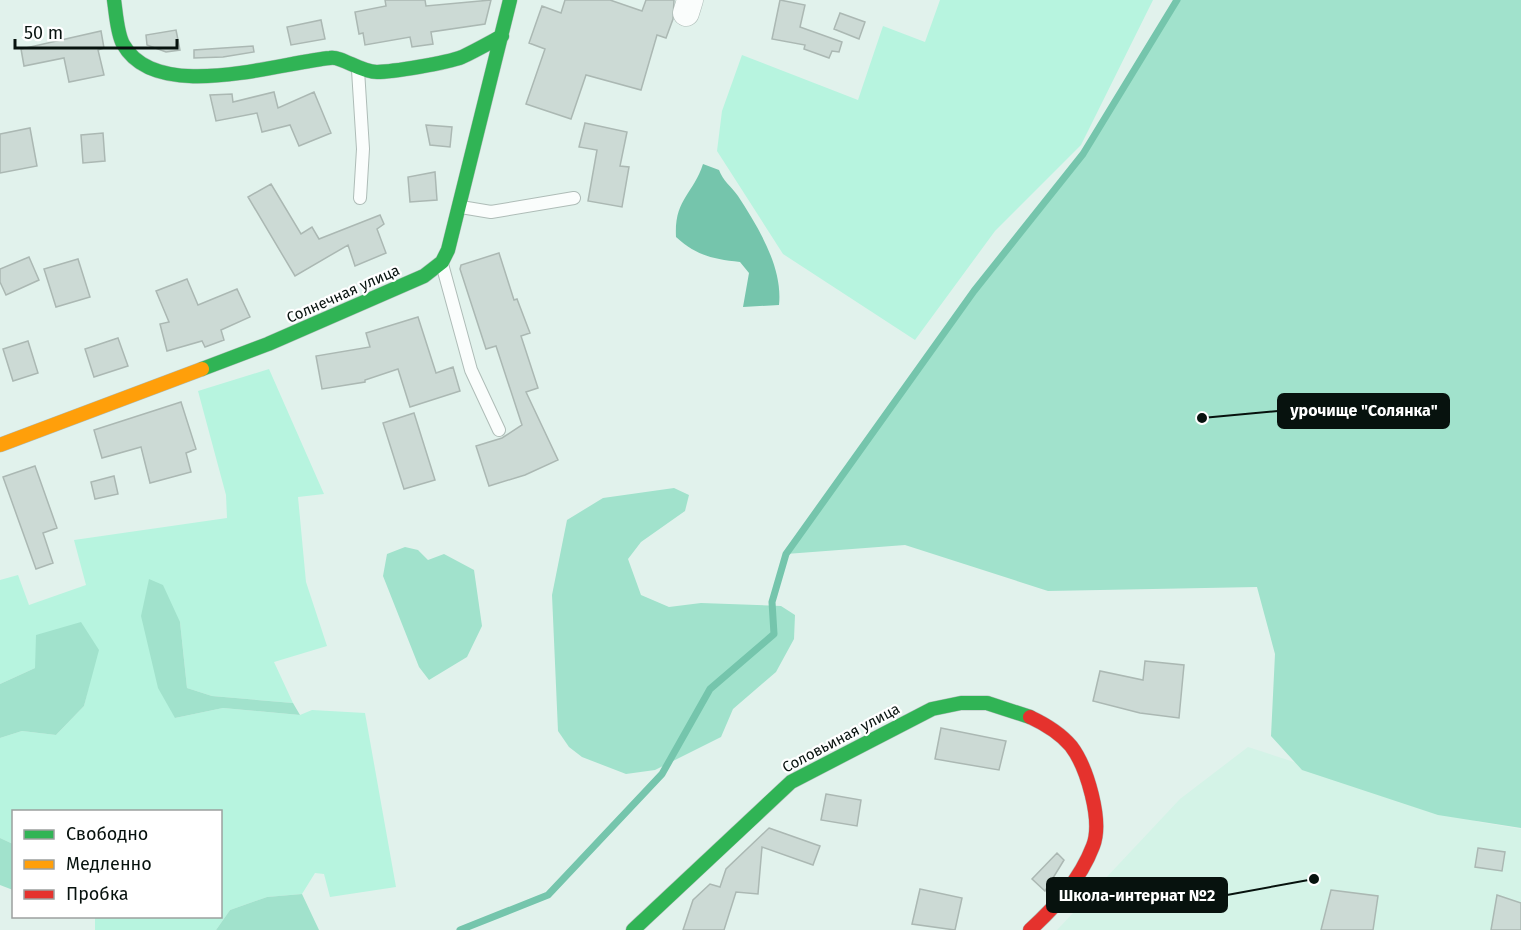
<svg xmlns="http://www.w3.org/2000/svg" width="1521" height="930" viewBox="0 0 1521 930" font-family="'Fira Sans',sans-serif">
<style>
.built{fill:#d4f3e7}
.green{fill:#b7f4df}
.forest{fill:#a1e2cc}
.water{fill:#75c5ac}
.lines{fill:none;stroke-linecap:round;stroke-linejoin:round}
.stream{stroke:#75c5ac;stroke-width:7}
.building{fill:#ccdad5;stroke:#abb8b3;stroke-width:1.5}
.lane-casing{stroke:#aebcb7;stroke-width:14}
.street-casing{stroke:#aebcb7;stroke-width:27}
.fast-casing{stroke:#aebcb7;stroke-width:15}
.slow-casing{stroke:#aebcb7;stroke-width:15}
.jam-casing{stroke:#aebcb7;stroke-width:15}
.lane{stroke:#fafdfc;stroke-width:12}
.street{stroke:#fafdfc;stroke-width:26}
.fast{stroke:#30b455;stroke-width:14}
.slow{stroke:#ff9f0a;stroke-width:14}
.jam{stroke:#e5322d;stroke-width:14}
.labels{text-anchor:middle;stroke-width:4.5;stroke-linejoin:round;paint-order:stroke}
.street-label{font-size:15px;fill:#07120e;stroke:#fff}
.leader{fill:none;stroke:#07120e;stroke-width:2}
.callout-dot{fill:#07120e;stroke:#fff;stroke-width:2}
.callout{fill:#07120e;stroke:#07120e;stroke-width:2}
.callout-label{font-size:16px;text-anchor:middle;font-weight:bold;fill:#fff}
</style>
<rect width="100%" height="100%" fill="#e1f2ec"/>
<path class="built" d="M 1248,747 L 1479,822 L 1521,829 L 1521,930 L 1057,930 L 1180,799 Z"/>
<path class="green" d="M 940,0 L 1153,0 L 1081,145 L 995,231 L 915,340 L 783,254 L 717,151 L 722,111 L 742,55 L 858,100 L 883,26 L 925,42 Z
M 269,369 L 324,494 L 298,497 L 306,582 L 327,646 L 274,662 L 293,703 L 212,696 L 187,688 L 180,622 L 175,718 L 223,708 L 300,715 L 312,710 L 365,713 L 396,887 L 330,897 L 324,874 L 315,873 L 302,894 L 267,897 L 230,910 L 216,930 L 95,930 L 95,917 L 220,916 L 220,812 L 14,812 L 13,844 L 0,838 L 0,738 L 22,731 L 56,735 L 84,706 L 90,681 L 35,668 L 0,684 L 0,580 L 18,575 L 29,605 L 86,585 L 74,540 L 227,518 L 226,495 L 198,391 Z"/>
<path class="forest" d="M 1177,0 L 1521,0 L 1521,828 L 1438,815 L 1302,770 L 1271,736 L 1275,654 L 1257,587 L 1048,591 L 905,545 L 786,554 L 974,291 L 1083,155 Z
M 674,488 L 689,495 L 685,511 L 641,542 L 628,559 L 641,595 L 669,607 L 701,603 L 781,606 L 795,615 L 794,639 L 776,672 L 733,709 L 721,737 L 655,770 L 626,774 L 582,757 L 569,747 L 558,731 L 552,595 L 567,520 L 603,498 Z
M 405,547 L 418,550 L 428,560 L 444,554 L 474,570 L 482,626 L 467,657 L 429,680 L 419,667 L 383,576 L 387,554 Z
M 149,579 L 163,585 L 180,622 L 187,688 L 212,696 L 293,703 L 300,715 L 223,708 L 175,718 L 158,688 L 141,616 Z
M 81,622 L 99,650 L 84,706 L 56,735 L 22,731 L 0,738 L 0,684 L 35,668 L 36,635 Z
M 0,838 L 13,844 L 13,890 L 0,885 Z
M 302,894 L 319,930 L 216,930 L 230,910 L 267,897 Z"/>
<path class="water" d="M 703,164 L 719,170 C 723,181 731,186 738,196 C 758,227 783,267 779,305 L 743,307 L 749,273 L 740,262 C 713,259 697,256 676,237 C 674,199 693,195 703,164 Z"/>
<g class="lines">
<path class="stream" d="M 460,930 L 548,895 L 662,774 L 710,689 L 774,634 L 772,602 L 786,554 L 974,291 L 1083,154 L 1177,0"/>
</g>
<path class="building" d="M 385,0 L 425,0 L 426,6 L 491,0 L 485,24 L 431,32 L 433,44 L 412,47 L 410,37 L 365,45 L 363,33 L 359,34 L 355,12 L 386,6 Z
M 565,0 L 610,0 L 642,11 L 646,0 L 674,0 L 673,19 L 666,38 L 657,35 L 641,90 L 586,75 L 571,119 L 526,104 L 545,49 L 529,43 L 542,6 L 561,13 Z
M 780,0 L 805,5 L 800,27 L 842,42 L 839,52 L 832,51 L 829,58 L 804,49 L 805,45 L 772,39 Z
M 840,13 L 865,22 L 859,39 L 834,29 Z
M 321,20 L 325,39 L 291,45 L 287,27 Z
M 176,30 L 180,50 L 166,52 L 147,45 L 146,35 Z
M 101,31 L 104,48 L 98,50 L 104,75 L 69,82 L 64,58 L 24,66 L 21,49 Z
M 253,46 L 254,52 L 223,57 L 194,58 L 194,50 Z
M 274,92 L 278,108 L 314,92 L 331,133 L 299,146 L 290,125 L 262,132 L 257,113 L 216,121 L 210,95 L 232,94 L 233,102 Z
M 585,123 L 627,132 L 620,166 L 629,167 L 622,207 L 588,201 L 597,150 L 579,147 Z
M 426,125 L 452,127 L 450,147 L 430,145 Z
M 30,128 L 37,166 L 0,173 L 0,134 Z
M 103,133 L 105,161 L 83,163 L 81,135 Z
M 435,172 L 437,200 L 410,202 L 408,177 Z
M 271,184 L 301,234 L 312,227 L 319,239 L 380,215 L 384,224 L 377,229 L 386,253 L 355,266 L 348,245 L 295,276 L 248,197 Z
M 499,253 L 514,300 L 517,299 L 530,333 L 521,336 L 538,388 L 526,392 L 558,460 L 525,475 L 489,486 L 476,446 L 502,438 L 522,425 L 496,346 L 486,349 L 460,269 L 461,265 Z
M 29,257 L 39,280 L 6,295 L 0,282 L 0,269 Z
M 78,259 L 90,297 L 56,307 L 44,269 Z
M 187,279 L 198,305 L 237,289 L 250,317 L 221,330 L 224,340 L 205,347 L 202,341 L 167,351 L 160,324 L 169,322 L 156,291 Z
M 418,317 L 436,373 L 453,367 L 460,391 L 410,407 L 398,369 L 365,380 L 365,382 L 322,389 L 316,356 L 370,347 L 366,333 Z
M 118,338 L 128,366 L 94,377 L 85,349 Z
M 28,341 L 38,373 L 13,381 L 3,349 Z
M 181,402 L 196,449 L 186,453 L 191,472 L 150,483 L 141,447 L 102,458 L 94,430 Z
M 414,413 L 435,480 L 404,489 L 383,423 Z
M 35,466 L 57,528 L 43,533 L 53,563 L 36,569 L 3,477 Z
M 114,476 L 118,494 L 95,499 L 91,482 Z
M 1145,661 L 1184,665 L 1179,718 L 1140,713 L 1093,701 L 1100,671 L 1143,680 Z
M 941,728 L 1006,741 L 999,770 L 935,759 Z
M 826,794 L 861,800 L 857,826 L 821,820 Z
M 769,828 L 820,846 L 813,865 L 762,847 L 758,894 L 736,892 L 724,930 L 683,930 L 693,900 L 710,884 L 720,887 L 726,869 Z
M 1478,848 L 1505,852 L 1502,871 L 1475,867 Z
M 1057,853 L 1064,860 L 1045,891 L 1032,879 Z
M 920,889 L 962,898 L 955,930 L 912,924 Z
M 1331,890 L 1378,896 L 1373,930 L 1321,930 Z
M 1497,895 L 1521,903 L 1521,930 L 1491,930 Z"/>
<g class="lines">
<defs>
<path id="lane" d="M 358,70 L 363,149 L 360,198
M 461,207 L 491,212 L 574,198
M 442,264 L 471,370 L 499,430"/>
<path id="street" d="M 686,13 L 690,0"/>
<path id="fast" d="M 114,0 C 116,13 117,33 123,44 C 156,104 277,63 330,58 C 342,56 360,72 377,72 C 392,72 447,63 462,57 C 475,51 489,43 502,36
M 202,369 L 268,344 L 424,276 L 442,262 L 448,250 L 510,0
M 633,930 L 791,782 L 932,709 L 961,703 L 987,703 L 1030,717"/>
<path id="slow" d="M 0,445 L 202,369"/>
<path id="jam" d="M 1030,930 C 1056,906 1080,880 1093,846 C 1103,821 1087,767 1071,746 C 1060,733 1045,724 1030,717"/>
</defs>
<use href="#lane" class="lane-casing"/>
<use href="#street" class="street-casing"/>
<use href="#fast" class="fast-casing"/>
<use href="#slow" class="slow-casing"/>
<use href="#jam" class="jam-casing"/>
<use href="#lane" class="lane"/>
<use href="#street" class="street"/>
<use href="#fast" class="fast"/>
<use href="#slow" class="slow"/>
<use href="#jam" class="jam"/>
</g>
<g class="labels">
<g class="street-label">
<text transform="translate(343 294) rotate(-24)" y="5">Солнечная улица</text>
<text transform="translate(841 738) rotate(-28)" y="5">Соловьиная улица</text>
</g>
</g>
<path class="leader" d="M1202 418L1278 411M1314 879L1227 895"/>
<g class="callout-dot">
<circle cx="1202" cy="418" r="6"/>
<circle cx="1314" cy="879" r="6"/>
</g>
<g class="callout">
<rect x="1278" y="394" width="171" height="34" rx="6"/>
<rect x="1047" y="878" width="180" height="34" rx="6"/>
</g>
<g class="callout-label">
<text x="1364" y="416">урочище "Солянка"</text>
<text x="1137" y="901">Школа-интернат №2</text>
</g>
<rect x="12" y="810" width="210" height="108" fill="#ffffff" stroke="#9ca09f" stroke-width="1.5"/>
<rect x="24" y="830" width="30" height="9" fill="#30b455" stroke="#9ca09f" stroke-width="1.5"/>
<text x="66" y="840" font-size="18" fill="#07120e">Свободно</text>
<rect x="24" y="860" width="30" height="9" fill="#ff9f0a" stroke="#9ca09f" stroke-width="1.5"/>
<text x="66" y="870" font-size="18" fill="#07120e">Медленно</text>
<rect x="24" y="890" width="30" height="9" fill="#e5322d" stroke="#9ca09f" stroke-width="1.5"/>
<text x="66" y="900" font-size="18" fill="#07120e">Пробка</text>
<path d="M15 39v9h162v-9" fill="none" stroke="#07120e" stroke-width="3"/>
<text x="24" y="39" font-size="18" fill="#07120e" stroke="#ffffff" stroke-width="4.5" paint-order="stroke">50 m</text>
</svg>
